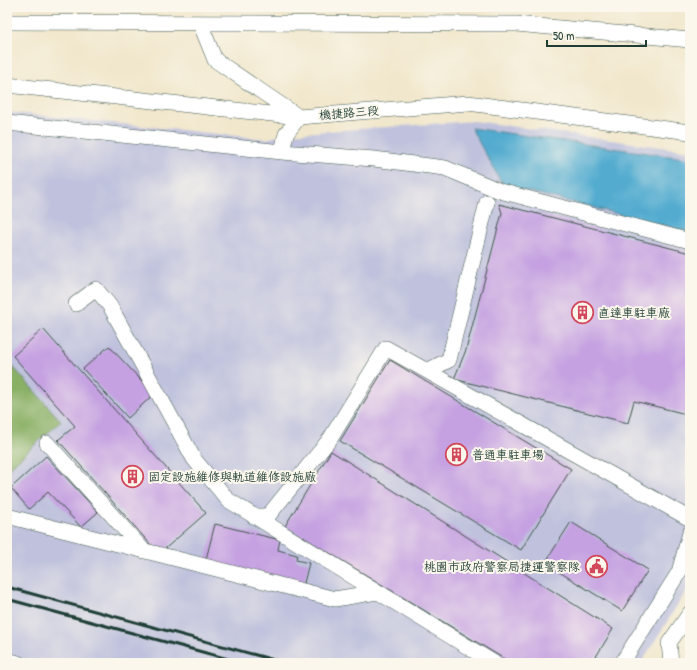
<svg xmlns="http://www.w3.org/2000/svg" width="697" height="670" viewBox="0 0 697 670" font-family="'Patrick Hand','LXGW WenKai TC',sans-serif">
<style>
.industrial{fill:#c0c2dd}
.forest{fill:#8ab066;stroke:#54764d}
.water{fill:#52acd0;stroke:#387482}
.building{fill:#c5a1e1}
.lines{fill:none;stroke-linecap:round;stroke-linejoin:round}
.minor-casing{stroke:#3e564b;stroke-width:16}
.minor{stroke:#fff;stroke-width:15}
.rail{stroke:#1f3d34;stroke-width:3}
.labels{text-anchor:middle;stroke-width:4;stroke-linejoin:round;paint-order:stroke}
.street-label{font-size:12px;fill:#1f3d34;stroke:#fbf7ec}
.poi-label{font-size:12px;fill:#1f3d34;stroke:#fbf7ec;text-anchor:start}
</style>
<rect width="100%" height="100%" fill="#fbf7ec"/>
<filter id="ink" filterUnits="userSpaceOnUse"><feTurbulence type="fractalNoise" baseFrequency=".025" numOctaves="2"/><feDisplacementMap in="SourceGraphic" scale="8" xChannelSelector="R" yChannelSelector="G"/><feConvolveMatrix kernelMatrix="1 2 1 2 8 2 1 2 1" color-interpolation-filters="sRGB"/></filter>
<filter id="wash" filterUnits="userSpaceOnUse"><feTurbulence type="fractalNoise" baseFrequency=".012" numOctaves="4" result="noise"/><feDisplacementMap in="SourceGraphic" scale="16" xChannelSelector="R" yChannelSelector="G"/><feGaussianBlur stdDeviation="0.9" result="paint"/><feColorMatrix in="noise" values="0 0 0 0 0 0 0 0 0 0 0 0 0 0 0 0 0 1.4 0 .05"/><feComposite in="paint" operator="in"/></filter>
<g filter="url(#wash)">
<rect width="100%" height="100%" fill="#f1e7cc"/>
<path class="industrial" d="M 7,112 L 266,139 L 286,134 L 474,121 L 690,151 L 690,585 L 641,663 L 7,663 Z"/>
<path class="forest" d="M 7,360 L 61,421 L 7,470 Z"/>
<path class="water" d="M 471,128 L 690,159 L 690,232 L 503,185 Z"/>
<g id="blocks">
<path class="building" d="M 499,204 L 690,253 L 690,415 L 634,401 L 628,423 L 454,379 L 466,350 L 502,213 Z
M 43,329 L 206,513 L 159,554 L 58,440 L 75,426 L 13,356 Z
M 109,346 L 154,394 L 128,418 L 83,369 Z
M 390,360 L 571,469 L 521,550 L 340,441 Z
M 331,451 L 613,629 L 592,663 L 511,663 L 285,526 Z
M 46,456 L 98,512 L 81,527 L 48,492 L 29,509 L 11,488 Z
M 571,522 L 648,570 L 622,611 L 545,563 Z
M 215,524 L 280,540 L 278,550 L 297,555 L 296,560 L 309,563 L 303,587 L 205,563 Z"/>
</g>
</g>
<g filter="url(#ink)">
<use href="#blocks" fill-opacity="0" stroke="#3e564b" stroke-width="1"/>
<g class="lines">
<defs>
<path id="minor" d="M 7,22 L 516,24 L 690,40
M 200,23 L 215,60 L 299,117 L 286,134 L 282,152
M 7,85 L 299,117 L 468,103 L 690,132
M 7,123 L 282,152 L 374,159 L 445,168 L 500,191 L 690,241
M 76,304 L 96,289 L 110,306 L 194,459 L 228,500 L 494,663
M 427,371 L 690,519
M 47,443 L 144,551
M 7,516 L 335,599 L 377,592
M 253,516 L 268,516 L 330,439 L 386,348 L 427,371 L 449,360 L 487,202
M 7,660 L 18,663
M 622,663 L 679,572 L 690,533
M 671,663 L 669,643 L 690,613"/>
</defs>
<use href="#minor" class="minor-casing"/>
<use href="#minor" class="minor"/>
<path class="rail" d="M 7,587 L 285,663
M 7,599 L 243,663"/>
</g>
</g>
<defs>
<symbol id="building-ring" viewBox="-11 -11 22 22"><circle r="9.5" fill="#fbf7ec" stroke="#d1495b" stroke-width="1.5"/><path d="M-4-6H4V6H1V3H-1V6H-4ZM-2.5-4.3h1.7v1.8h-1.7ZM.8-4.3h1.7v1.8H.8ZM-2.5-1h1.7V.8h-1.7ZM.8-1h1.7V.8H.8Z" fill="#d1495b"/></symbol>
<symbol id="civic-ring" viewBox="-11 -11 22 22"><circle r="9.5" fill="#fbf7ec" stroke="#d1495b" stroke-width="1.5"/><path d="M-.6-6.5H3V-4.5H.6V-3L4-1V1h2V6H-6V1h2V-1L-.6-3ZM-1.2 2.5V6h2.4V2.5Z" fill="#d1495b"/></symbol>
</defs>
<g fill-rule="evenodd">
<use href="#building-ring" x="570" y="300" width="25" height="25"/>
<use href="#building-ring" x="444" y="442" width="25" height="25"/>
<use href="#building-ring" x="120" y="464" width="25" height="25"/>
<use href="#civic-ring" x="584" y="554" width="25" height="25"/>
</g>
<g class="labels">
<g class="street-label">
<text transform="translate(349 113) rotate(-5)" y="4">機捷路三段</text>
</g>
<g class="poi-label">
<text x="598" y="317">直達車駐車廠</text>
<text x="472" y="459">普通車駐車場</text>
<text x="148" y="481">固定設施維修與軌道維修設施廠</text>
<text x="580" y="571" text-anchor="end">桃園市政府警察局捷運警察隊</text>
</g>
</g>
<rect width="697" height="670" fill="none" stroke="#fbf7ec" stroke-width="24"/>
<path d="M547 40v6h99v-6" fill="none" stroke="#1f3d34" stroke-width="2"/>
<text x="553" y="40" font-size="12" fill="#1f3d34" stroke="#fbf7ec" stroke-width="3" paint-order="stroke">50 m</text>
</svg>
